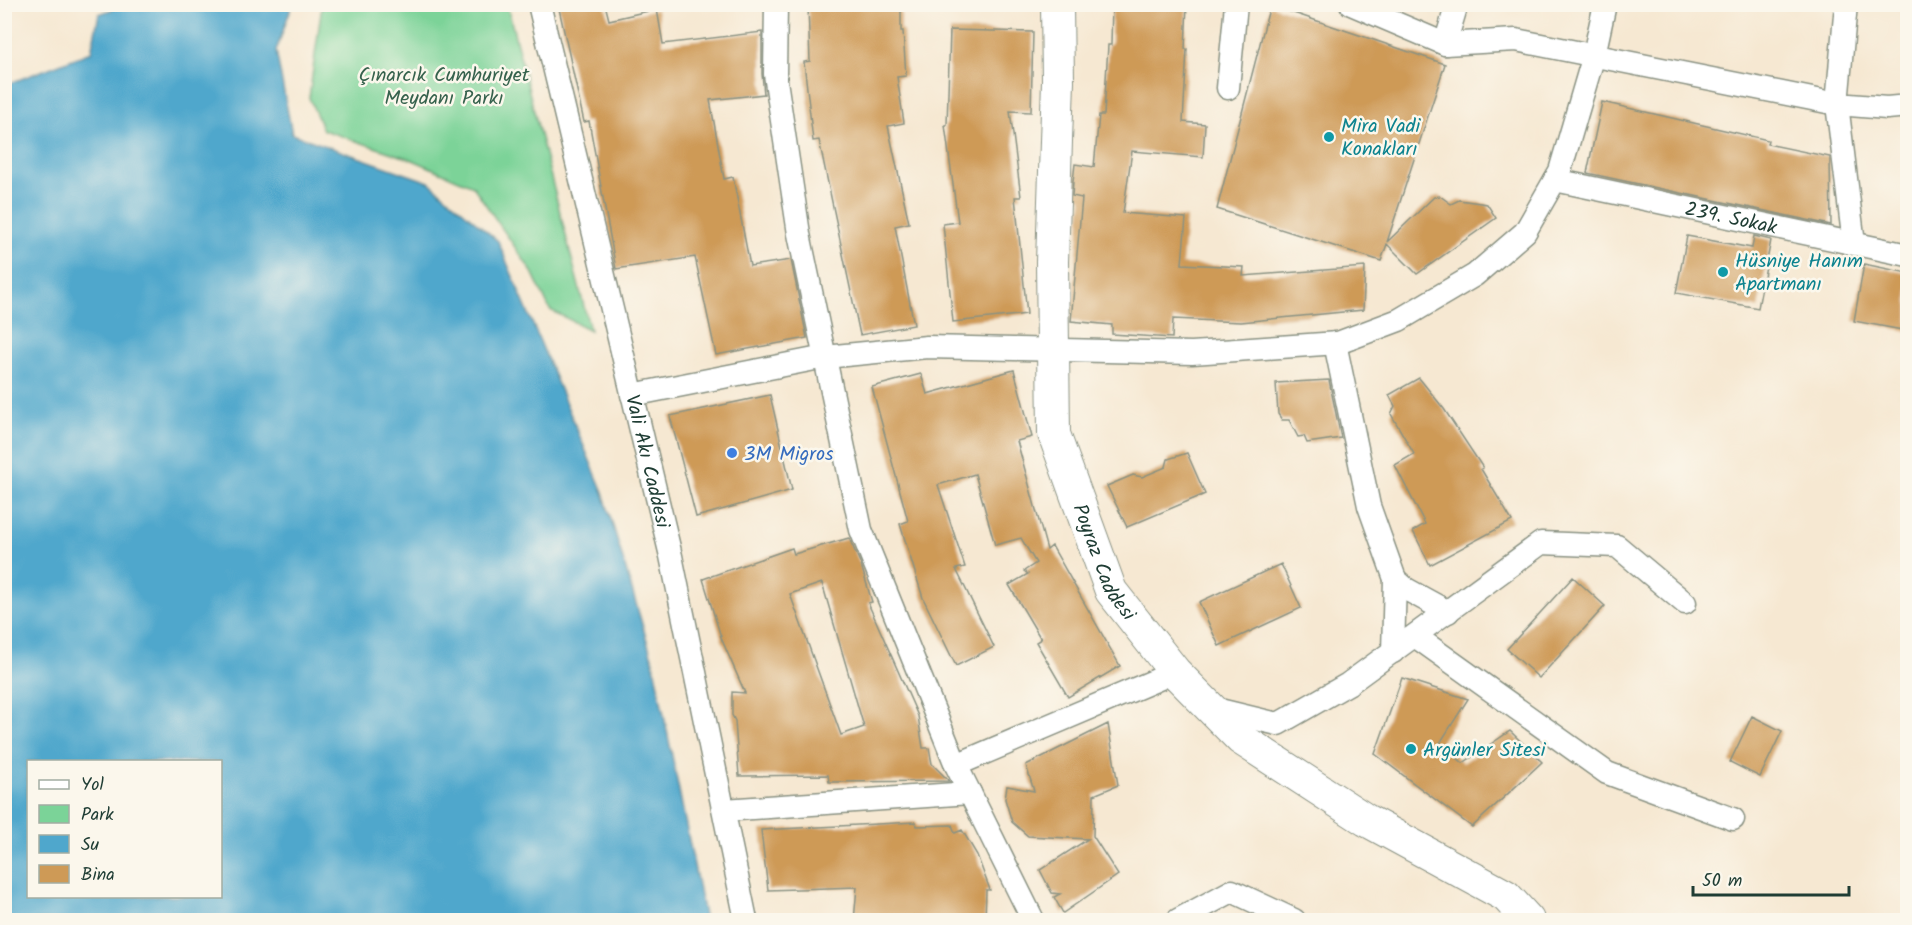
<svg xmlns="http://www.w3.org/2000/svg" width="1912" height="925" viewBox="0 0 1912 925" font-family="Kalam,sans-serif">
<style>
.green{fill:#7bd398;stroke:#4d8866;stroke-width:1.5}
.water{fill:#4fa7cc;stroke:#377280;stroke-width:1.5;fill-rule:evenodd}
.building{fill:#ce9a56;fill-rule:evenodd}
.lines{fill:none;stroke-linecap:round;stroke-linejoin:round}
.street-casing{stroke:#8a9283;stroke-width:25}
.secondary-casing{stroke:#8a9283;stroke-width:34}
.street{stroke:#fff;stroke-width:22}
.secondary{stroke:#fff;stroke-width:32}
.culture-dot{fill:#0f9aa8;stroke:#fbf7ec;stroke-width:2}
.shop-dot{fill:#3f7fe0;stroke:#fbf7ec;stroke-width:2}
.labels{text-anchor:middle;stroke-width:5;stroke-linejoin:round;paint-order:stroke}
.park-label{font-size:20px;fill:#36624d;stroke:#fbf7ec}
.culture-label{font-size:20px;fill:#0d838f;stroke:#fbf7ec;text-anchor:start}
.street-label{font-size:20px;fill:#1f3d34;stroke:#fbf7ec}
.shop-label{font-size:20px;fill:#366cbe;stroke:#fbf7ec;text-anchor:start}
</style>
<rect width="100%" height="100%" fill="#fbf7ec"/>
<filter id="ink" filterUnits="userSpaceOnUse"><feTurbulence type="fractalNoise" baseFrequency=".0167" numOctaves="2"/><feDisplacementMap in="SourceGraphic" scale="12" xChannelSelector="R" yChannelSelector="G"/><feConvolveMatrix kernelMatrix="1 2 1 2 8 2 1 2 1" color-interpolation-filters="sRGB"/></filter>
<filter id="wash" filterUnits="userSpaceOnUse"><feTurbulence type="fractalNoise" baseFrequency=".008" numOctaves="4" result="noise"/><feDisplacementMap in="SourceGraphic" scale="24" xChannelSelector="R" yChannelSelector="G"/><feGaussianBlur stdDeviation="1.35" result="paint"/><feColorMatrix in="noise" values="0 0 0 0 0 0 0 0 0 0 0 0 0 0 0 0 0 1.4 0 .05"/><feComposite in="paint" operator="in"/></filter>
<g filter="url(#wash)">
<rect width="100%" height="100%" fill="#f6e8d2"/>
<path class="green" d="M 322,5 L 507,5 L 590,330 L 550,310 L 532,272 L 473,186 L 413,160 L 323,130 L 309,98 Z"/>
<path class="water" d="M 124,5 L 292,5 L 276,51 L 292,134 L 429,182 L 498,241 L 603,492 L 653,661 L 705,920 L 5,920 L 5,85 L 91,52 L 99,14 ZM 28,762 L 220,762 L 220,896 L 28,896 Z"/>
<g id="blocks">
<path class="building" d="M 558,4 L 605,4 L 609,20 L 657,9 L 663,44 L 762,32 L 762,74 L 764,94 L 710,100 L 724,179 L 733,177 L 750,266 L 791,260 L 807,338 L 716,355 L 695,257 L 616,269 L 589,121 L 584,122 Z
M 853,4 L 901,4 L 901,31 L 903,31 L 906,76 L 897,77 L 904,123 L 888,126 L 909,223 L 895,226 L 914,325 L 860,335 L 819,140 L 813,141 L 804,62 L 810,61 L 808,6 Z
M 1112,4 L 1187,4 L 1185,49 L 1187,49 L 1183,122 L 1205,124 L 1203,157 L 1132,151 L 1123,213 L 1186,218 L 1182,264 L 1244,267 L 1243,276 L 1365,267 L 1363,310 L 1241,322 L 1173,319 L 1172,338 L 1112,334 L 1112,325 L 1071,321 L 1082,198 L 1072,196 L 1073,181 L 1075,164 L 1094,167 L 1099,115 L 1104,115 L 1108,45 L 1111,45 Z
M 1270,5 L 1445,64 L 1387,242 L 1434,197 L 1440,196 L 1451,204 L 1459,200 L 1487,204 L 1496,218 L 1417,274 L 1387,244 L 1381,261 L 1217,209 Z
M 950,30 L 1033,32 L 1031,112 L 1010,111 L 1021,197 L 1015,197 L 1027,314 L 953,322 L 943,224 L 958,222 L 945,125 L 947,125 Z
M 1602,102 L 1768,140 L 1767,144 L 1830,157 L 1831,225 L 1587,173 Z
M 1687,236 L 1752,248 L 1754,236 L 1771,240 L 1758,308 L 1676,293 Z
M 1864,264 L 1908,273 L 1908,331 L 1854,321 Z
M 1014,370 L 1032,437 L 1017,441 L 1047,550 L 1052,546 L 1120,666 L 1068,697 L 1036,642 L 1041,639 L 1009,585 L 1028,574 L 1024,571 L 1036,563 L 1021,538 L 995,545 L 975,474 L 938,485 L 965,567 L 956,569 L 994,647 L 956,666 L 923,598 L 900,524 L 908,521 L 872,387 L 921,374 L 927,394 Z
M 1419,378 L 1444,409 L 1483,468 L 1481,469 L 1512,521 L 1430,565 L 1413,531 L 1425,524 L 1395,465 L 1414,454 L 1391,414 L 1395,406 L 1389,395 Z
M 1329,380 L 1341,438 L 1307,443 L 1304,436 L 1298,437 L 1289,420 L 1282,420 L 1278,414 L 1276,383 Z
M 770,395 L 792,490 L 696,517 L 670,416 Z
M 1187,453 L 1205,494 L 1127,527 L 1107,486 L 1133,475 L 1142,477 L 1166,467 L 1168,459 Z
M 849,538 L 861,565 L 872,602 L 868,603 L 918,716 L 923,748 L 929,748 L 932,764 L 949,781 L 829,782 L 828,775 L 739,776 L 735,721 L 732,715 L 732,692 L 745,693 L 722,640 L 703,579 L 792,548 L 794,554 ZM 822,583 L 864,727 L 841,735 L 790,594 Z
M 1281,564 L 1301,608 L 1219,646 L 1199,602 Z
M 1573,577 L 1605,606 L 1539,678 L 1507,649 Z
M 1402,678 L 1468,699 L 1440,743 L 1463,763 L 1510,731 L 1542,762 L 1472,827 L 1375,754 Z
M 1752,716 L 1782,731 L 1760,777 L 1730,762 Z
M 1108,724 L 1118,785 L 1094,795 L 1093,836 L 1118,875 L 1063,913 L 1054,897 L 1060,894 L 1052,893 L 1040,870 L 1088,839 L 1028,836 L 1012,822 L 1005,799 L 1007,786 L 1034,791 L 1026,765 Z
M 916,822 L 917,826 L 952,825 L 955,833 L 962,830 L 977,855 L 990,890 L 986,890 L 985,921 L 854,921 L 857,887 L 768,890 L 761,830 Z"/>
</g>
</g>
<g filter="url(#ink)">
<use href="#blocks" fill-opacity="0" stroke="#8a9283" stroke-width="1.5"/>
<g class="lines">
<defs>
<g id="street">
<path id="s1" d="M 539,4 L 671,556 L 746,920"/>
<path d="M 776,4 L 775,74 L 799,234 L 861,530 L 956,765 L 1033,920"/>
<path d="M 1351,4 L 1445,44 L 1516,40 L 1837,104 L 1887,108 L 1908,106"/>
<path d="M 1846,4 L 1837,104 L 1854,244"/>
<path d="M 1445,44 L 1457,4"/>
<path d="M 1228,88 L 1236,4"/>
<path id="s2" d="M 1555,180 L 1908,255"/>
<path d="M 1335,343 L 1369,506 L 1395,579"/>
<path d="M 632,395 L 825,357 L 927,347 L 1192,353 L 1338,343 L 1399,320 L 1475,275 L 1525,232 L 1560,171 L 1594,55 L 1605,4"/>
<path d="M 1415,636 L 1607,773 L 1733,819"/>
<path d="M 1393,652 L 1395,579 L 1406,589 L 1448,612"/>
<path d="M 1211,708 L 1278,724 L 1348,684 L 1541,543 L 1617,546 L 1685,603"/>
<path d="M 956,765 L 1175,672"/>
<path d="M 724,810 L 970,793"/>
<path d="M 1178,920 L 1232,891 L 1294,920"/>
</g>
<g id="secondary">
<path id="s3" d="M 1057,4 L 1058,81 L 1052,262 L 1054,434 L 1111,591 L 1175,672 L 1241,739 L 1366,820 L 1506,896 L 1528,920"/>
</g>
</defs>
<use href="#street" class="street-casing"/>
<use href="#secondary" class="secondary-casing"/>
<use href="#street" class="street"/>
<use href="#secondary" class="secondary"/>
</g>
</g>
<g class="culture-dot">
<circle cx="1329" cy="137" r="6"/>
<circle cx="1723" cy="272" r="6"/>
<circle cx="1411" cy="749" r="6"/>
</g>
<circle class="shop-dot" cx="732" cy="453" r="6"/>
<g class="labels">
<g class="park-label">
<text x="444" y="81">Çınarcık Cumhuriyet<tspan x="444" dy="23">Meydanı Parkı</tspan></text>
</g>
<g class="culture-label">
<text x="1341" y="132">Mira Vadi<tspan x="1341" dy="23">Konakları</tspan></text>
<text x="1735" y="267">Hüsniye Hanım<tspan x="1735" dy="23">Apartmanı</tspan></text>
<text x="1423" y="756">Argünler Sitesi</text>
</g>
<g class="street-label">
<text dy="7" stroke="none"><textPath href="#s2" startOffset="180">239. Sokak</textPath></text>
<text dy="7" stroke="none"><textPath href="#s1" startOffset="470">Vali Akı Caddesi</textPath></text>
<text dy="7" stroke="none"><textPath href="#s3" startOffset="568">Poyraz Caddesi</textPath></text>
</g>
<g class="shop-label">
<text x="744" y="460">3M Migros</text>
</g>
</g>
<rect width="1912" height="925" fill="none" stroke="#fbf7ec" stroke-width="24"/>
<rect x="27" y="760" width="195" height="138" fill="#fbf7ec" stroke="#a3ada2" stroke-width="1.5"/>
<rect x="39" y="780" width="30" height="9" fill="#ffffff" stroke="#a3ada2" stroke-width="1.5"/>
<text x="81" y="790" font-size="18" fill="#1f3d34">Yol</text>
<rect x="39" y="805" width="30" height="18" fill="#7bd398" stroke="#a3ada2" stroke-width="1.5"/>
<text x="81" y="820" font-size="18" fill="#1f3d34">Park</text>
<rect x="39" y="835" width="30" height="18" fill="#4fa7cc" stroke="#a3ada2" stroke-width="1.5"/>
<text x="81" y="850" font-size="18" fill="#1f3d34">Su</text>
<rect x="39" y="865" width="30" height="18" fill="#ce9a56" stroke="#a3ada2" stroke-width="1.5"/>
<text x="81" y="880" font-size="18" fill="#1f3d34">Bina</text>
<path d="M1693 886v9h156v-9" fill="none" stroke="#1f3d34" stroke-width="3"/>
<text x="1702" y="886" font-size="18" fill="#1f3d34" stroke="#fbf7ec" stroke-width="4.5" paint-order="stroke">50 m</text>
</svg>
